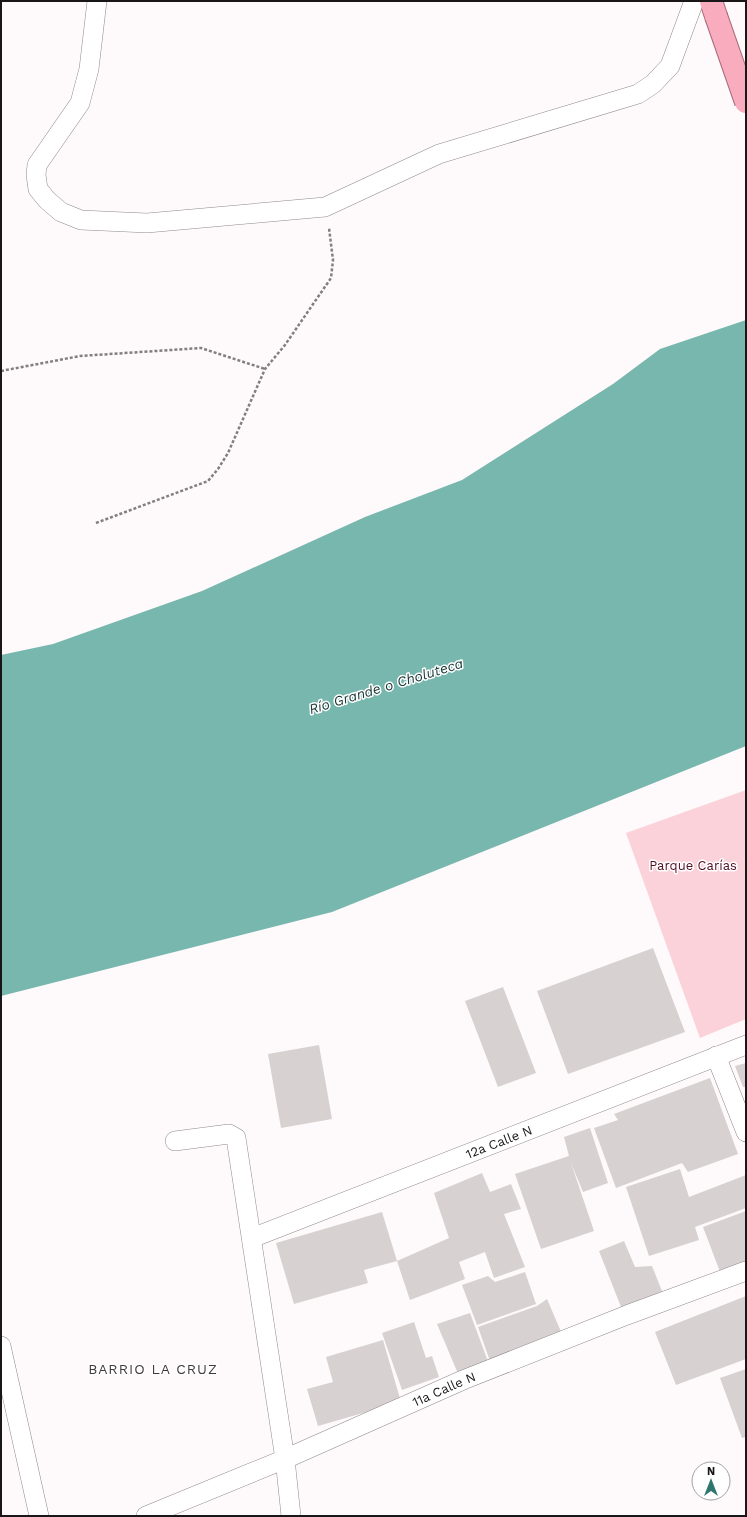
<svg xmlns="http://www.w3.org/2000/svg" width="747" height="1517" viewBox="0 0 747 1517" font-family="'Work Sans',sans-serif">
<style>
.green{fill:#fcd2da}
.water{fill:#77b7ae}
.building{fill:#d8d1d2}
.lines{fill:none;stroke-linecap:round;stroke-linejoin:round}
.minor-casing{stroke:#918a8c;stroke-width:20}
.trunk-casing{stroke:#a86a79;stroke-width:24}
.path{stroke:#827f80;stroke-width:2.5;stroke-dasharray:3 2;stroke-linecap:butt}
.minor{stroke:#fff;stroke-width:19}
.trunk{stroke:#f8acbe;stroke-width:22}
.trunk-bridge-casing{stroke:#a86a79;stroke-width:24;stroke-linecap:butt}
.trunk-bridge{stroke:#f8acbe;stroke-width:22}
.labels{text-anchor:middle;stroke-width:3;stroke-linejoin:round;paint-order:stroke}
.park-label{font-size:13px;fill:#521027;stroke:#fff}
.street-label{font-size:13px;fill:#181616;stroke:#fff}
.water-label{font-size:14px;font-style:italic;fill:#173733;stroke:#fff}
.neighbourhood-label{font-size:14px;letter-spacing:1px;fill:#3f393a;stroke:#fff}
</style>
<rect width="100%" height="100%" fill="#fef9fa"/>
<path class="green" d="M 746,790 L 746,1019 L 700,1038 L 626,833 Z"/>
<path class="water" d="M 746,320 L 746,746 L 332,912 L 1,996 L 1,655 L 53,644 L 202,591 L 365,517 L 462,480 L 613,384 L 660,349 Z"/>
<path class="building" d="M 653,948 L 685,1032 L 568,1074 L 537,991 Z
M 503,987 L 536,1073 L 498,1087 L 465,1001 Z
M 319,1045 L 332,1119 L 281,1128 L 268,1054 Z
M 746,1063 L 746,1087 L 743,1087 L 735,1066 Z
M 710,1078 L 738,1154 L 688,1172 L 682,1163 L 616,1188 L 594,1128 L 618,1120 L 614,1114 Z
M 590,1128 L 608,1183 L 583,1192 L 571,1163 L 594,1231 L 541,1249 L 515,1174 L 569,1156 L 564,1137 Z
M 680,1169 L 689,1197 L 746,1175 L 746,1208 L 695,1227 L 699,1240 L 649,1256 L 626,1187 Z
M 482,1173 L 490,1192 L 511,1184 L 521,1209 L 504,1214 L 525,1267 L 494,1278 L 485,1252 L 459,1262 L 465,1279 L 410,1300 L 397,1261 L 449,1238 L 434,1193 Z
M 746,1211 L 746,1268 L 722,1277 L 703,1227 Z
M 382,1212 L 397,1261 L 364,1270 L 368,1283 L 294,1304 L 276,1243 Z
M 624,1241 L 635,1267 L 652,1266 L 664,1296 L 623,1312 L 599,1251 Z
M 525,1272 L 536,1304 L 477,1325 L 462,1285 L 488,1276 L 495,1282 Z
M 746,1296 L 746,1359 L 676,1385 L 655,1332 Z
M 547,1299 L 562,1334 L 491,1364 L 478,1327 L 537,1306 Z
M 470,1313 L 489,1364 L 459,1376 L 437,1324 Z
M 414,1322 L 426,1358 L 432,1356 L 439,1377 L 402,1390 L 382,1333 Z
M 383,1340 L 401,1402 L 318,1426 L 307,1389 L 333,1382 L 326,1357 Z
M 746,1369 L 746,1437 L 742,1438 L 720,1378 Z"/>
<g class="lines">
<defs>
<g id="minor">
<path d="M 97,1 L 89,69 L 80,103 L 37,165 L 36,175 L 38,189 L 47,200 L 61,212 L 81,220 L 147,223 L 325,207 L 439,154 L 638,94 L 653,84 L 670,66 L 694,1"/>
<path d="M 716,1056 L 746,1132"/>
<path d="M 175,1141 L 229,1134 L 236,1138 L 285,1459 L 291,1516"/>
<path id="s1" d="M 252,1238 L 746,1045"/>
<path d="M 1,1346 L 39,1516"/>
<path id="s2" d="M 146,1516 L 285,1459 L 463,1380 L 627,1315 L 746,1271"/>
</g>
<path id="trunk" d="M 711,1 L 716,16"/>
</defs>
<use href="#minor" class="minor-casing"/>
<use href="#trunk" class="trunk-casing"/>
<path class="path" d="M 1,371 L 80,356 L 201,348 L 265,369
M 96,523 L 208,481 L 218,469 L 228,453 L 265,369 L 285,345 L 331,278 L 333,260 L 329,228"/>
<use href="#minor" class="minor"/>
<use href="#trunk" class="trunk"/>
<defs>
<path id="trunk-bridge" d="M 716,16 L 746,102"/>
</defs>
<use href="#trunk-bridge" class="trunk-bridge-casing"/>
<use href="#trunk-bridge" class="trunk-bridge"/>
</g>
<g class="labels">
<g class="park-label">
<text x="693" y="870">Parque Carías</text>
</g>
<g class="street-label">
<text dy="5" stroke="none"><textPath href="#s1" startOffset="265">12a Calle N</textPath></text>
<text dy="5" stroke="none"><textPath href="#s2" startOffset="324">11a Calle N</textPath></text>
</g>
<g class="water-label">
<text transform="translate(386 686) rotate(-17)" y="5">Río Grande o Choluteca</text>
</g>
<g class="neighbourhood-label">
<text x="153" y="1374">BARRIO LA CRUZ</text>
</g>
</g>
<rect width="747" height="1517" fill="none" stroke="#181616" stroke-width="4"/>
<g transform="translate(711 1481)"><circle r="19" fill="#ffffff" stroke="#a3a2a2"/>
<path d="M0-3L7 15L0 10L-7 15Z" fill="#2f766e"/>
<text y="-6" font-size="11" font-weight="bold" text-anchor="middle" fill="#181616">N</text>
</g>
</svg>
